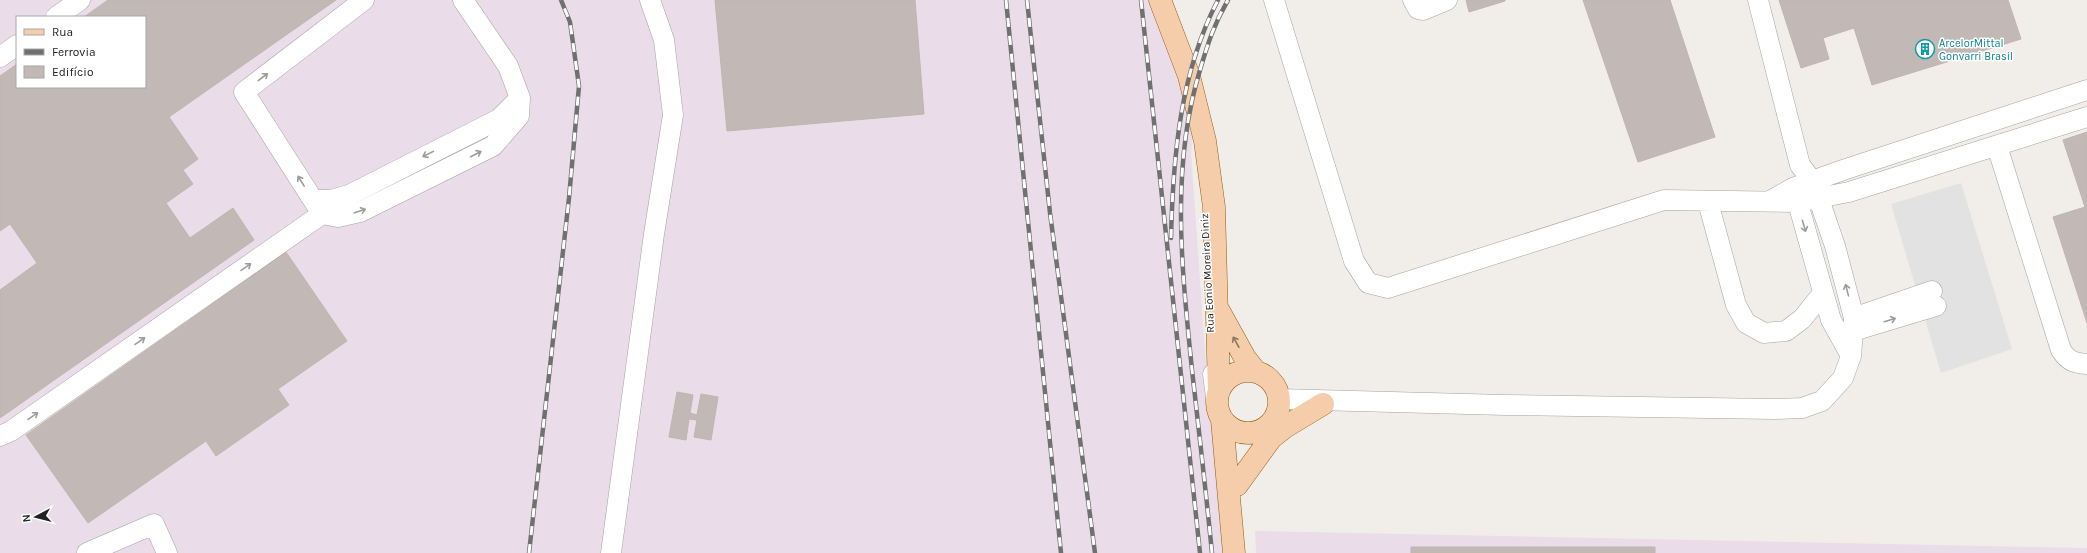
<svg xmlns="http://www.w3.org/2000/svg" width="2087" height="553" viewBox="0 0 2087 553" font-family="Karla,sans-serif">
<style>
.industrial{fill:#eadce8;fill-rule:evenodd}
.parking{fill:#e2e2e2}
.building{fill:#c2b9b6;stroke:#c2b4ac}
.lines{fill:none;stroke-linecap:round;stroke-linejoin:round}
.minor-casing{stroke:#a3a3a3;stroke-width:21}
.major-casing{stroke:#94590c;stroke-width:23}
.minor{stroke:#fff;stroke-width:20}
.major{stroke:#f5cdaa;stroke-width:22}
.rail-casing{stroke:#707070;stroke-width:4.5}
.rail{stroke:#fff;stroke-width:3;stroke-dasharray:9;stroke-linecap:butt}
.oneway{stroke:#9c9c9c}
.oneway2{stroke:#8c7866}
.labels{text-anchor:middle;stroke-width:3;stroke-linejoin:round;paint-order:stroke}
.culture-label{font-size:11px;fill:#0d838f;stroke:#fff;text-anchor:start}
.street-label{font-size:11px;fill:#222;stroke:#fff}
</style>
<rect width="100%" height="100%" fill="#f1eee9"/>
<path class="industrial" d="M 0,0 L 1151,0 L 1195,116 L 1191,152 L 1209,409 L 1215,426 L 1225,553 L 0,553 ZM 17,17 L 145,17 L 145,87 L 17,87 Z
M 1255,531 L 2087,548 L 2087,553 L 1256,553 Z"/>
<path class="parking" d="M 1961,183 L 2012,349 L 1941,373 L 1891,204 Z"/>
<path class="building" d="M 108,0 L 336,0 L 169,117 L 198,159 L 183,170 L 193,184 L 166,203 L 190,238 L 233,208 L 254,240 L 0,418 L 0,290 L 37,263 L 10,224 L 0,231 L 0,76 L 17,64 L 17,87 L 145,87 L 145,17 L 84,17 Z
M 715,0 L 915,0 L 924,114 L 727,131 Z
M 1466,0 L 1505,0 L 1505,1 L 1469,12 Z
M 1583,0 L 1670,0 L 1715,137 L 1638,162 Z
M 1779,0 L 2008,0 L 2021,39 L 1872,85 L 1854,28 L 1823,38 L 1829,59 L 1801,68 Z
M 2087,132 L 2087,323 L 2053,217 L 2085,207 L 2063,140 Z
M 286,252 L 347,341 L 278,389 L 289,405 L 216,456 L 206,441 L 88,523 L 26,435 Z
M 677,392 L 693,395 L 690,413 L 697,415 L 701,394 L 718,397 L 711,440 L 694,437 L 697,420 L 689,419 L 686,440 L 669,437 Z
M 1411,547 L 1655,547 L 1655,553 L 1411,553 Z"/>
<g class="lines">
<defs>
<path id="minor" d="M 1274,0 L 1354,261 L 1368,283 L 1388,288 L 1664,200 L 1797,202 L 1849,192 L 2087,117
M 1413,0 L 1418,9 L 1423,10 L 1447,0
M 56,17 L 80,0
M 0,57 L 17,45
M 1997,146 L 2061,350 C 2068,361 2074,363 2087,364
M 1794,189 L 1831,320 L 1851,356
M 313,200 L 331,200 L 349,195 L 499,119 L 516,102
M 1770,201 L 1793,188 L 1843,170 L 2087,90
M 1708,202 L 1736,305 L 1746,323 L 1764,333 L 1786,331 L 1802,319 L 1823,293
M 322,214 L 244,92 L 364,0
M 1862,315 L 1932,291
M 1853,331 L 1936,306
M 1213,374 L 1217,405
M 1279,399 L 1505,405 L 1775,409 L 1802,408 L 1822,401 L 1843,378 L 1851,356 L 1854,318 L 1835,246 L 1813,182 L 1800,165 L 1758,0
M 0,436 L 11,431 L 322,214 L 338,217 L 360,212 L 493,146 L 519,116 L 520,98 L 508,66 L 463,0
M 87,553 L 154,524 L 167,553
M 611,553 L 654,234 L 673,115 L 664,40 L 650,0"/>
<path id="major" d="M 1160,0 L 1189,76 L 1205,141 L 1214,207 L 1219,391
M 1219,311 L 1245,358 L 1256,372
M1217 402a31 31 0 1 1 62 0a31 31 0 1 1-62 0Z
M 1222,420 L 1234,553
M 1237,485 L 1271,438 L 1285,427 L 1323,404"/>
</defs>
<use href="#minor" class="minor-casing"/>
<use href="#major" class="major-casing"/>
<use href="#minor" class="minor"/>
<use href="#major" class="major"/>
<defs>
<path id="rail" d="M 1006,0 L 1061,553
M 1027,0 L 1050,213 L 1095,553
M 1141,0 L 1200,553
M 1171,238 C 1173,156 1180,73 1218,0
M 529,553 L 569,198 L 579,86 L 570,22 L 561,0
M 1212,553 C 1206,492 1199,431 1192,370 C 1182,270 1170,168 1200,70 C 1208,43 1214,24 1228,0"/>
</defs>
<use href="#rail" class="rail-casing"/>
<use href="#rail" class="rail"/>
</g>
<defs><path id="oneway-shaft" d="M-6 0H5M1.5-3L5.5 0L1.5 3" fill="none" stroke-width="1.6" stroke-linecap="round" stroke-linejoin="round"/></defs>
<g class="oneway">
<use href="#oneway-shaft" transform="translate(263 77) rotate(-37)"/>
<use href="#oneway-shaft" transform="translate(428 154) rotate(154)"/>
<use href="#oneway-shaft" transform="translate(476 154) rotate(-27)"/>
<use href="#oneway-shaft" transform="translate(301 181) rotate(-122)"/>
<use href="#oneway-shaft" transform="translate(360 211) rotate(-18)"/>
<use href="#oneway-shaft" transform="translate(1804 226) rotate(74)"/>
<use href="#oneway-shaft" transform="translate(246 267) rotate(-35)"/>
<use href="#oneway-shaft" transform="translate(1847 290) rotate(-104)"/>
<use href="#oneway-shaft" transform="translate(1890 320) rotate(-17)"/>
<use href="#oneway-shaft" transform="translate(140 341) rotate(-35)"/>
<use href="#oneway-shaft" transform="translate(33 416) rotate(-35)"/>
</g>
<use class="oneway2" href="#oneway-shaft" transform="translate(1236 342) rotate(-119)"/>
<defs>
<symbol id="building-ring" viewBox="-11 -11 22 22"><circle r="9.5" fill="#fff" stroke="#0f9aa8" stroke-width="1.5"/><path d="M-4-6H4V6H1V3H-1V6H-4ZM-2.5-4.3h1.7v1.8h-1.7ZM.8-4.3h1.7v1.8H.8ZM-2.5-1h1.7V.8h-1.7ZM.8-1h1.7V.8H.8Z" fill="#0f9aa8"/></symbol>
</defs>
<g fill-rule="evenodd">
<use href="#building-ring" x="1914" y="38" width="22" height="22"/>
</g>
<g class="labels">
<g class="culture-label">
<text x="1939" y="47">ArcelorMittal<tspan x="1939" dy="13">Gonvarri Brasil</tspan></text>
</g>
<g class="street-label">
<text transform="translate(1207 273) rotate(-93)" y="4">Rua Eonio Moreira Diniz</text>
</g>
</g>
<rect x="16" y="16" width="130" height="72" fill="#ffffff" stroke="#a7a7a7"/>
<rect x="24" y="29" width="20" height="6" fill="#f5cdaa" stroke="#a7a7a7"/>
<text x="52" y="36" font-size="12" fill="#222222">Rua</text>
<rect x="24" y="49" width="20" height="6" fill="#707070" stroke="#a7a7a7"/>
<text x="52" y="56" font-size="12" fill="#222222">Ferrovia</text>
<rect x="24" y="66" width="20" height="12" fill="#c2b9b6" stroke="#a7a7a7"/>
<text x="52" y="76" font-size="12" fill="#222222">Edifício</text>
<g transform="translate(36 517) rotate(263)" stroke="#ffffff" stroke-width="3" paint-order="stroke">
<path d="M0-3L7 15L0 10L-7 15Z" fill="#222222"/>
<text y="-6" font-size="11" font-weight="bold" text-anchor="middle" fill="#222222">N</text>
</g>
</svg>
